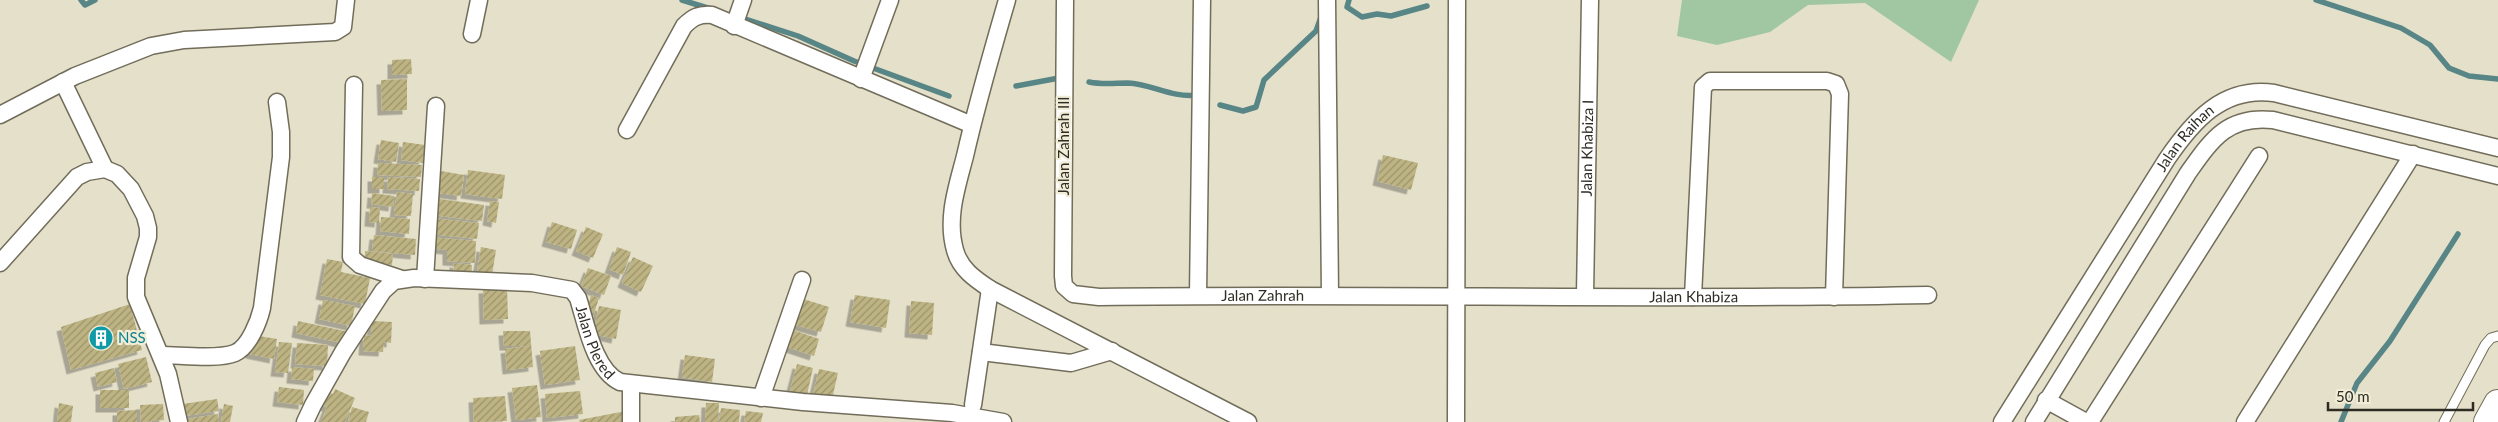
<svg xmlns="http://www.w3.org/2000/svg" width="2498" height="422" viewBox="0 0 2498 422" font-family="Lato,sans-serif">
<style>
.green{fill:#a1c7a2}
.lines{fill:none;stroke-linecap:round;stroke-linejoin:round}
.stream{stroke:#588585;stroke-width:5.5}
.building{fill:url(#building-hatch);filter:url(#shadow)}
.lane-casing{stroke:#716d5a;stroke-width:11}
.street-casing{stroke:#716d5a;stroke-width:19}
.highway-casing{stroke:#716d5a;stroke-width:30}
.lane{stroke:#fff;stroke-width:9}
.street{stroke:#fff;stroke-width:16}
.highway{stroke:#fff;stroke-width:28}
.labels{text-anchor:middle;stroke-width:4.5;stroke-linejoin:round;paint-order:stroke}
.street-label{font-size:15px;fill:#2e2c24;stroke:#f1edd7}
.culture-label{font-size:15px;fill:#0d838f;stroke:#f1edd7;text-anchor:start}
</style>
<defs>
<pattern id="building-hatch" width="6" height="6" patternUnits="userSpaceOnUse" patternTransform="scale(1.25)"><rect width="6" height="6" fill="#beb483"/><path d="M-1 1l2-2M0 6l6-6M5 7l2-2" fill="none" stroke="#9b936b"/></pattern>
<filter id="shadow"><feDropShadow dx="-4.5" dy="4.5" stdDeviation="0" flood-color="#0004"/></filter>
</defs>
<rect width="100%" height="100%" fill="#e4e0ca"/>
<path class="green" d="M 1682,0 L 1979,0 L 1951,62 L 1865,3 L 1808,5 L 1770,32 L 1717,45 L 1677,36 Z"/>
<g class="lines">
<path class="stream" d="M 81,0 L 85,5 L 95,0
M 682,0 L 711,9
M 1349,0 L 1347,7 L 1362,17 L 1377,14 L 1391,16 L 1427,6
M 2316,0 L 2401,28 L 2430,45 L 2449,68 L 2469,76 L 2498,79
M 739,17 L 798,36 L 854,61 L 949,96
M 1089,82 C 1103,85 1115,83 1128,83 C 1152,84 1171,98 1197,95
M 1016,86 L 1059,78
M 1220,105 L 1243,111 L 1256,107 L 1264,80 L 1316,31 L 1321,17
M 2341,422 L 2357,383 L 2390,341 L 2458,234"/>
</g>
<path class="building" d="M 411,59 L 412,74 L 392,75 L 392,60 Z
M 407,79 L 407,110 L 382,111 L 381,80 Z
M 381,140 L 399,143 L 396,162 L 378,159 Z
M 403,142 L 425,145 L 423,163 L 401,160 Z
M 1383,155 L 1418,163 L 1411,190 L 1377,181 Z
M 378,163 L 422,165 L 421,177 L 377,175 Z
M 435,170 L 464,175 L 461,196 L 431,192 Z
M 468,170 L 505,175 L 502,199 L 465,194 Z
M 372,177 L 384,177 L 384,189 L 372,189 Z
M 388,177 L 420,179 L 419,191 L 387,189 Z
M 397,192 L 413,194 L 411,216 L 394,215 Z
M 372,193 L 394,196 L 393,207 L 371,204 Z
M 433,198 L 484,205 L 482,221 L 431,215 Z
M 490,201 L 499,202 L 496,223 L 487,221 Z
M 370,207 L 380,208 L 379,223 L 369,222 Z
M 381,217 L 410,219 L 409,234 L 380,231 Z
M 432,218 L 479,223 L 477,239 L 431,234 Z
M 552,222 L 577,230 L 571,249 L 546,242 Z
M 586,227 L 603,234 L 593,258 L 576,251 Z
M 374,235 L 416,239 L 415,255 L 372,251 Z
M 429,237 L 476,241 L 475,263 L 447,261 L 447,250 L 428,248 Z
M 481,247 L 496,250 L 491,281 L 476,278 Z
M 617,247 L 631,252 L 623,275 L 609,269 Z
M 365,251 L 393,254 L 392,265 L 365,262 Z
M 633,257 L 653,266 L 641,292 L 622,283 Z
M 327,259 L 343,262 L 341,272 L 370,278 L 365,304 L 320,295 Z
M 454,263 L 472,265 L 471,279 L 453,277 Z
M 588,268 L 611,276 L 604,295 L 581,286 Z
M 507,288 L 508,319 L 484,320 L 483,289 Z
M 591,295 L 599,298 L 593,317 L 586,315 Z
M 855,295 L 890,300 L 886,328 L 850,322 Z
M 800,298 L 829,307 L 821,332 L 792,324 Z
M 323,300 L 355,306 L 351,326 L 319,319 Z
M 911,301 L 934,303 L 932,335 L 909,333 Z
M 130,304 L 142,350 L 71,370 L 61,327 Z
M 599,306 L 621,310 L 616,339 L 593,334 Z
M 298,321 L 349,332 L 346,344 L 296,333 Z
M 372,321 L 392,322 L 391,343 L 384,342 L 383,352 L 363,351 L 364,335 L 371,336 Z
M 793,330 L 819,339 L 814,356 L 787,347 Z
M 503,331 L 530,331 L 533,367 L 507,370 L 505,349 L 528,346 L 504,346 Z
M 253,335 L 277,339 L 274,359 L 250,354 Z
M 279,342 L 292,343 L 288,373 L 275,372 Z
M 297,343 L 328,345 L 327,366 L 295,364 Z
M 575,346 L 580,380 L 545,385 L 540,351 Z
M 685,355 L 715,359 L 712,382 L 682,377 Z
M 146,357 L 152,382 L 124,389 L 118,364 Z
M 797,364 L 813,368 L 806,399 L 789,395 Z
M 292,367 L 314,369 L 313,381 L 291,379 Z
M 114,368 L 117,382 L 98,387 L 95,373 Z
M 819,369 L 838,373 L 831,403 L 812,399 Z
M 537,385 L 541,417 L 516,420 L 512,388 Z
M 279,387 L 304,390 L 303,405 L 277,402 Z
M 335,389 L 355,398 L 345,422 L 321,422 L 327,407 L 320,405 L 325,391 L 333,394 Z
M 100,390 L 129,390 L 129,408 L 100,408 Z
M 580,391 L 583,414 L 547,418 L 545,394 Z
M 505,396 L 507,421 L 474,422 L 473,398 Z
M 217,399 L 219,411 L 184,416 L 183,404 Z
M 59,403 L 73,406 L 71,422 L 57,422 Z
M 706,403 L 719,403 L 718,422 L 705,422 Z
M 163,404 L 164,420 L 141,422 L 140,405 Z
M 224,404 L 233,406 L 230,422 L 221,422 Z
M 352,407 L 369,412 L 366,422 L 348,422 Z
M 721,408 L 740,410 L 739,422 L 719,422 Z
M 137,410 L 137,422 L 117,422 L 117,411 Z
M 626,411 L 628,422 L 580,422 L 579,420 Z
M 746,411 L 763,413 L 761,422 L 744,422 Z
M 218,414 L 219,422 L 187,422 L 187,419 Z
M 699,415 L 700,422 L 675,422 L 675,417 Z"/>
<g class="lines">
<defs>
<path id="lane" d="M 2444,422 L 2485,345 L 2491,338 L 2498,336"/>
<g id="street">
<path d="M 1007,0 C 992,52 977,103 965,156 C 957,187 946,218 955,250 C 960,269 975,279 990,289 L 1248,422"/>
<path id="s1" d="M 1065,0 L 1063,276 L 1064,286 L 1073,294 L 1099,297 C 1375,293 1652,301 1928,295"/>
<path d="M 1327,0 L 1330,295"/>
<path d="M 734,26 L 743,0"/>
<path d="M 472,34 L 479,0"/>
<path d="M 861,79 L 890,0"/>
<path d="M 63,82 L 105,169"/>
<path d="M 354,85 L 351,257 L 360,265 L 402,279"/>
<path d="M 0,115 L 75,76 L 151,46 L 184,40 L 335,32 L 343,27 L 346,0"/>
<path d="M 627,130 L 684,26 C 693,17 699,14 712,15 L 972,125"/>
<path d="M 0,263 L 77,177 L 87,172 L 105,169 L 117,174 L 131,189 L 145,216 L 148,228 L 148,237 L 136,278 L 136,297 L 168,374 L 179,422"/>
<path d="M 425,279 L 436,106"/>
<path d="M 1198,295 L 1202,0"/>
<path id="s2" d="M 1585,296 L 1590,0"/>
<path d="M 1693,297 L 1703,87 L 1710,81 L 1827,81 L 1836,84 L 1840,94 L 1834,297"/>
<path d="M 981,352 L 1071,363 L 1112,351"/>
<path d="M 162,355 C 180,355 218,360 235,353 C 249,347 259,321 262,308 L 281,157 L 281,132 L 277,102"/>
<path d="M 761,398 L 802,280"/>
<path d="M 2046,400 L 2086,422"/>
<path d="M 973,405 L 990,289"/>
<path id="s3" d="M 305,422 L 313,405 L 343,352 L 383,291 L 394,281 L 414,278 L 532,283 L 572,290 L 578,298 C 586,323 594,370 620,382 L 803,402 L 952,413 L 1003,422"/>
<path d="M 631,422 L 631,384"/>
<path d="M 1456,422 L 1457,0"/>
<path id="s4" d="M 2002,422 L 2167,159 C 2193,121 2223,86 2274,93 L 2498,148"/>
<path d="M 2034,422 L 2188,173 C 2212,139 2228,115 2273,120 L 2498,176"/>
<path d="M 2090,422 L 2259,156"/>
<path d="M 2245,422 L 2413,154"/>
</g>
<path id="highway" d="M 2488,422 L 2498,404"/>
</defs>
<use href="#lane" class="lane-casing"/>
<use href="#street" class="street-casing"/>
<use href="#highway" class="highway-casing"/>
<use href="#lane" class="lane"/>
<use href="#street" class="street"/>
<use href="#highway" class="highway"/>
</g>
<defs>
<symbol id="building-disc" viewBox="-11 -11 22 22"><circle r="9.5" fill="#0f9aa8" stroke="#f1edd7"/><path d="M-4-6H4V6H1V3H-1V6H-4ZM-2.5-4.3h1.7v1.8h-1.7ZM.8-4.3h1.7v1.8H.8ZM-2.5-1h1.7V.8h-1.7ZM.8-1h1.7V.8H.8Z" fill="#fff"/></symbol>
</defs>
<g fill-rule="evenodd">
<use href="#building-disc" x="87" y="324" width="28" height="28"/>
</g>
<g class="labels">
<g class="street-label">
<text dy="5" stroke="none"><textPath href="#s4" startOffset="338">Jalan Raihan</textPath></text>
<text transform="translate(1064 146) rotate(-90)" y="5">Jalan Zahrah III</text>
<text dy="5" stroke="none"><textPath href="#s2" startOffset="148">Jalan Khabiza I</textPath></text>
<text dy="5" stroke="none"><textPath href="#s1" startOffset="488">Jalan Zahrah</textPath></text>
<text dy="5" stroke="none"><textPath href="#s1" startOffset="919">Jalan Khabiza</textPath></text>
<text dy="5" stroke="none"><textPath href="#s3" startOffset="404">Jalan Plered</textPath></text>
</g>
<g class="culture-label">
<text x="118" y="343">NSS</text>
</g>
</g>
<path d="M2328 402v8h145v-8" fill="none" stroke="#2e2c24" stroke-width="2.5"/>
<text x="2336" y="402" font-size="15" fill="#2e2c24" stroke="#f1edd7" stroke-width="4" paint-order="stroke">50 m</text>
</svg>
